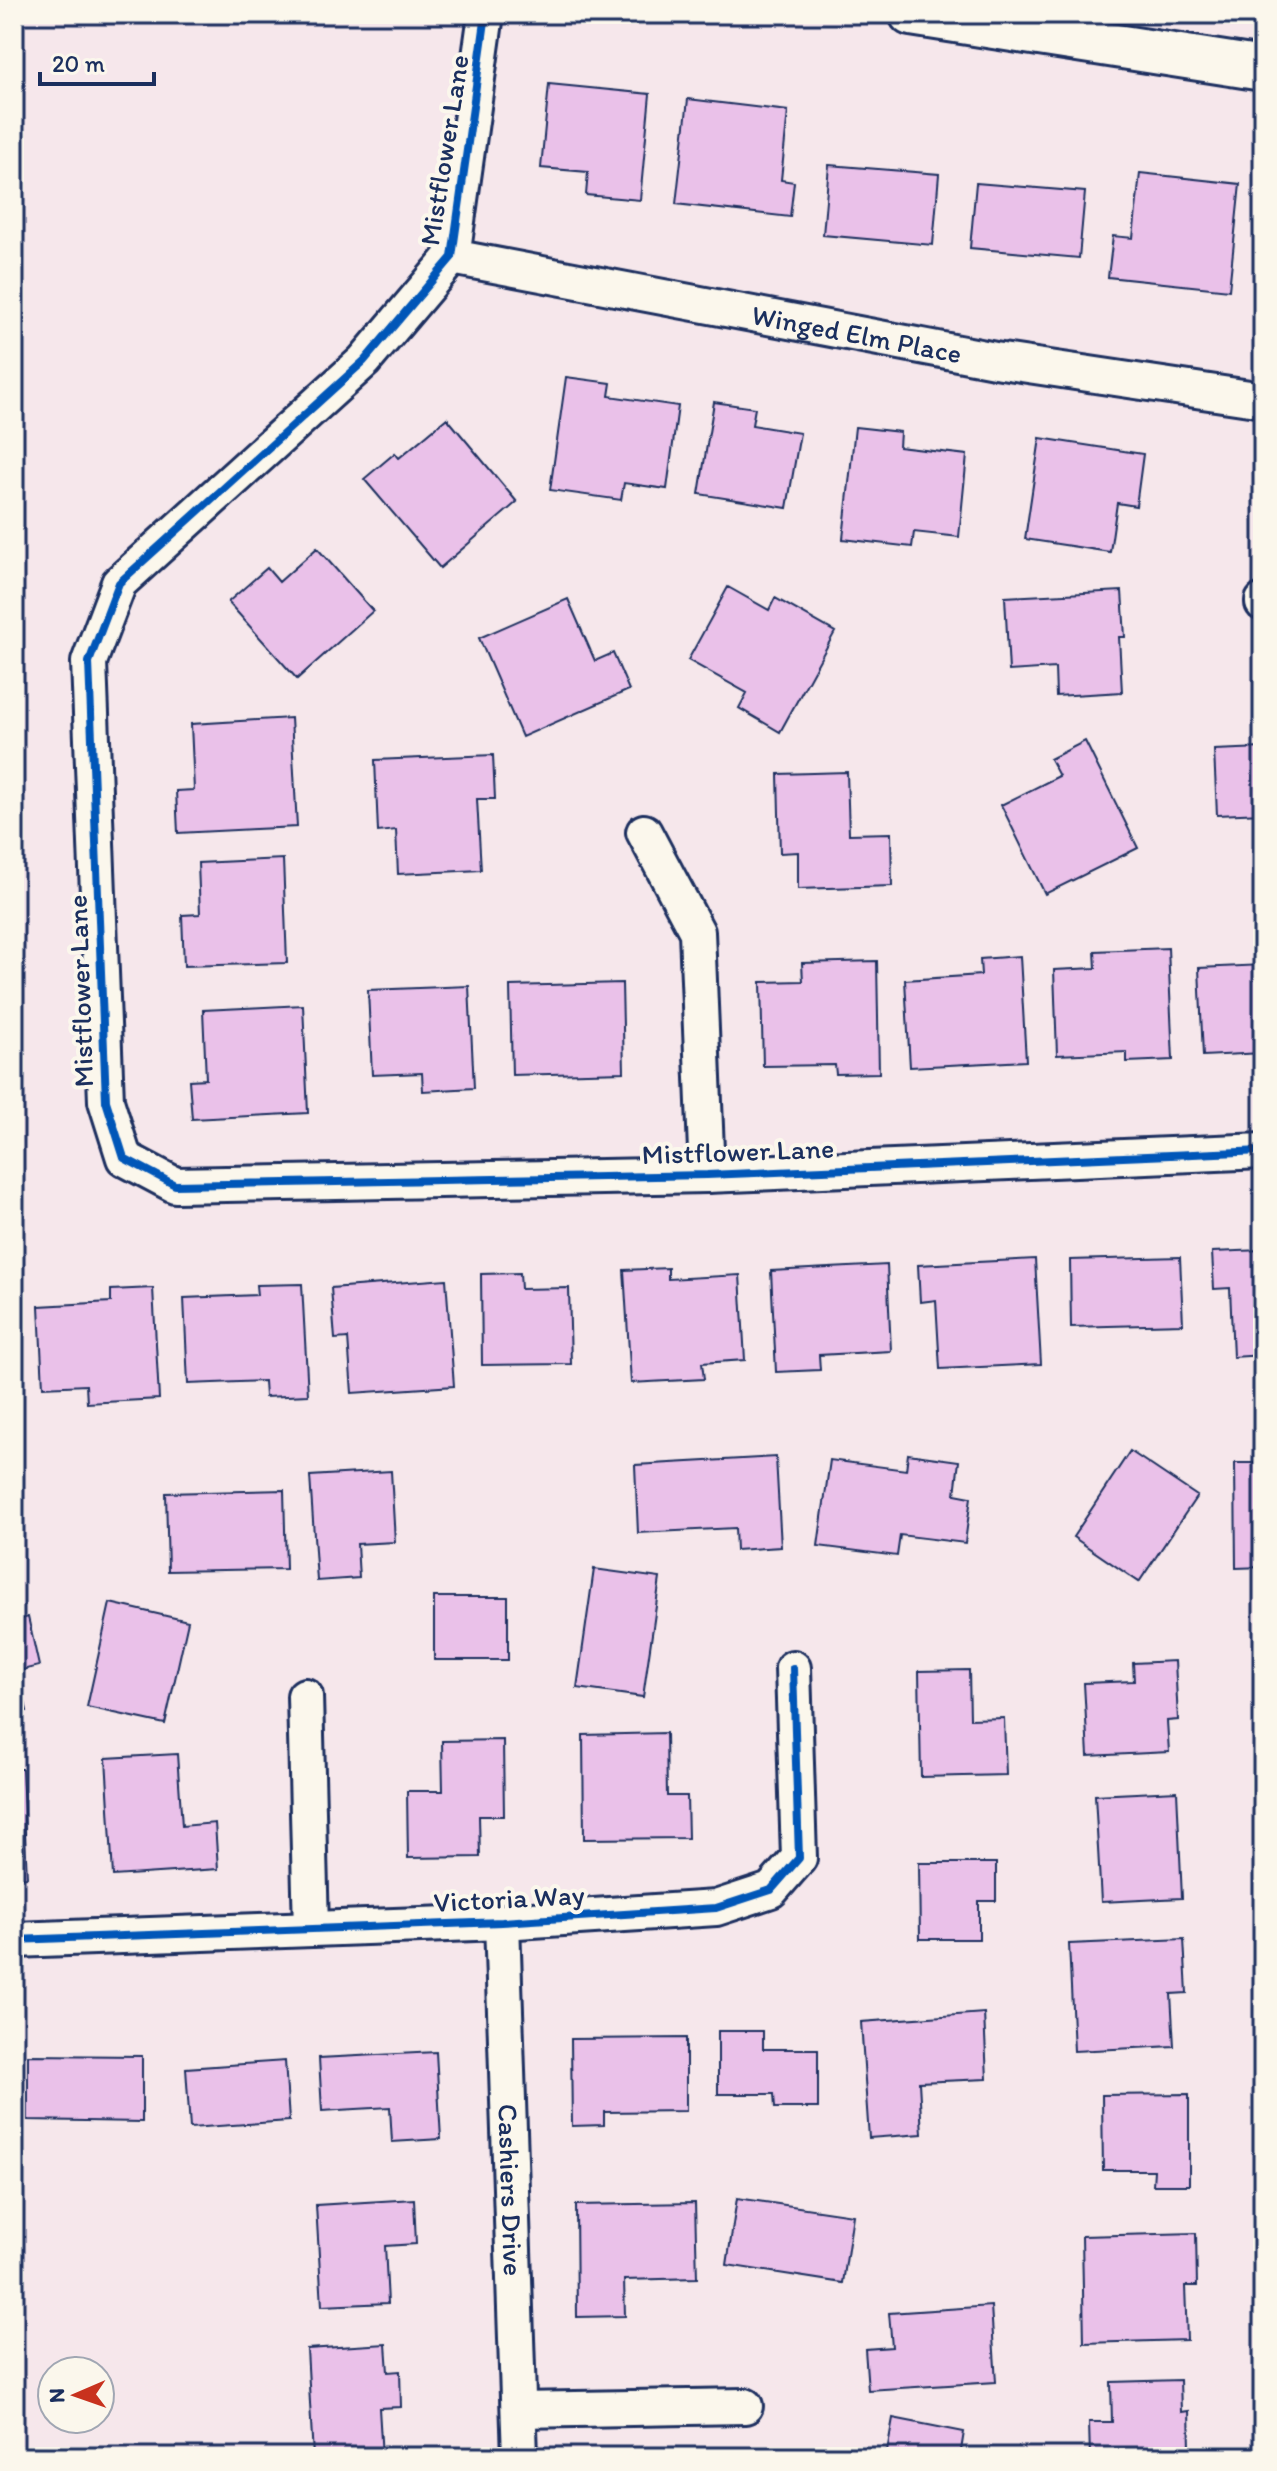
<svg xmlns="http://www.w3.org/2000/svg" width="1277" height="2471" viewBox="0 0 1277 2471" font-family="Itim,sans-serif">
<style>
.building{fill:#eac1e9;stroke:#1b2f5e;stroke-width:2}
.lines{fill:none;stroke-linecap:round;stroke-linejoin:round}
.minor-casing{stroke:#1b2f5e;stroke-width:40}
.tertiary-casing{stroke:#1b2f5e;stroke-width:48}
.minor{stroke:#fbf7ec;stroke-width:34}
.tertiary{stroke:#fbf7ec;stroke-width:42}
.cycleway-casing{stroke:#fbf7ec;stroke-width:13}
.cycleway{stroke:#0057b8;stroke-width:8}
.labels{text-anchor:middle;stroke-width:8;stroke-linejoin:round;paint-order:stroke}
.street-label{font-size:28px;fill:#1b2f5e;stroke:#fbf7ec}
</style>
<rect width="100%" height="100%" fill="#f6e7eb"/>
<filter id="ink" filterUnits="userSpaceOnUse"><feTurbulence type="fractalNoise" baseFrequency=".0125" numOctaves="2"/><feDisplacementMap in="SourceGraphic" scale="16" xChannelSelector="R" yChannelSelector="G"/><feConvolveMatrix kernelMatrix="1 2 1 2 8 2 1 2 1" color-interpolation-filters="sRGB"/></filter>
<g filter="url(#ink)">
<path class="building" d="M 549,84 L 650,94 L 640,200 L 586,195 L 588,172 L 541,168 Z
M 688,99 L 788,111 L 781,180 L 794,182 L 790,217 L 676,204 Z
M 829,165 L 939,174 L 933,245 L 823,235 Z
M 1140,173 L 1240,184 L 1229,290 L 1108,277 L 1113,236 L 1133,238 Z
M 976,183 L 1085,192 L 1079,258 L 970,248 Z
M 1263,247 L 1263,293 L 1257,292 Z
M 566,377 L 611,383 L 609,396 L 678,406 L 667,489 L 624,483 L 621,500 L 550,490 Z
M 714,402 L 755,408 L 752,425 L 800,433 L 787,508 L 699,494 Z
M 447,418 L 517,502 L 440,568 L 364,479 L 395,453 L 399,458 Z
M 855,427 L 900,432 L 899,447 L 967,455 L 959,537 L 914,532 L 912,547 L 843,539 Z
M 1040,438 L 1143,454 L 1136,506 L 1117,503 L 1110,552 L 1025,539 Z
M 317,548 L 373,611 L 297,679 L 228,602 L 267,568 L 279,582 Z
M 728,587 L 769,610 L 775,598 L 835,632 L 780,732 L 739,708 L 747,693 L 688,660 Z
M 1122,591 L 1125,637 L 1119,637 L 1122,692 L 1056,696 L 1055,668 L 1009,671 L 1005,597 Z
M 568,599 L 595,661 L 613,653 L 629,690 L 522,737 L 479,638 Z
M 291,718 L 297,827 L 178,833 L 176,791 L 194,790 L 191,724 Z
M 1085,741 L 1138,848 L 1045,894 L 1001,805 L 1059,776 L 1050,759 Z
M 1263,748 L 1263,813 L 1217,815 L 1214,750 Z
M 493,755 L 495,799 L 477,799 L 481,870 L 398,874 L 396,830 L 378,832 L 375,760 Z
M 847,772 L 849,834 L 891,833 L 892,886 L 798,889 L 798,852 L 780,853 L 778,774 Z
M 283,859 L 287,963 L 184,966 L 182,915 L 200,914 L 198,863 Z
M 1168,948 L 1173,1060 L 1127,1062 L 1127,1052 L 1057,1055 L 1054,970 L 1096,968 L 1095,951 Z
M 1020,956 L 1026,1061 L 910,1067 L 905,980 L 981,975 L 980,959 Z
M 877,961 L 879,1073 L 836,1074 L 835,1065 L 763,1066 L 761,982 L 803,981 L 802,963 Z
M 1263,965 L 1263,1053 L 1203,1056 L 1199,968 Z
M 622,983 L 624,1072 L 512,1075 L 510,986 Z
M 469,986 L 474,1088 L 423,1091 L 422,1073 L 372,1075 L 368,990 Z
M 303,1005 L 308,1113 L 192,1119 L 189,1080 L 206,1079 L 203,1010 Z
M 1263,1250 L 1263,1355 L 1233,1357 L 1230,1288 L 1214,1289 L 1212,1252 Z
M 1180,1257 L 1183,1324 L 1071,1327 L 1070,1260 Z
M 1035,1259 L 1041,1364 L 940,1369 L 936,1300 L 920,1302 L 918,1265 Z
M 887,1265 L 891,1351 L 819,1355 L 820,1370 L 776,1372 L 771,1271 Z
M 668,1268 L 668,1279 L 740,1275 L 745,1360 L 702,1363 L 704,1379 L 631,1383 L 624,1270 Z
M 520,1273 L 521,1289 L 569,1288 L 571,1364 L 482,1365 L 481,1274 Z
M 446,1279 L 454,1386 L 352,1393 L 348,1338 L 335,1339 L 331,1288 Z
M 302,1284 L 308,1395 L 265,1397 L 264,1381 L 188,1384 L 184,1298 L 257,1295 L 256,1285 Z
M 153,1288 L 159,1399 L 87,1403 L 86,1385 L 43,1387 L 39,1306 L 111,1302 L 111,1290 Z
M 1130,1451 L 1197,1496 L 1139,1582 L 1073,1537 Z
M 908,1454 L 959,1461 L 955,1494 L 971,1497 L 965,1543 L 900,1535 L 897,1556 L 818,1546 L 830,1460 L 906,1470 Z
M 776,1457 L 781,1547 L 736,1550 L 735,1528 L 638,1533 L 635,1465 Z
M 1235,1463 L 1263,1463 L 1263,1567 L 1236,1568 Z
M 391,1471 L 395,1542 L 357,1544 L 359,1578 L 317,1581 L 310,1476 Z
M 284,1490 L 286,1569 L 168,1571 L 166,1493 Z
M 594,1569 L 660,1578 L 643,1697 L 577,1688 Z
M 434,1597 L 508,1597 L 508,1660 L 434,1660 Z
M 110,1603 L 188,1621 L 165,1724 L 87,1707 Z
M 28,1617 L 39,1666 L 18,1671 L 27,1711 L 14,1714 L 14,1621 Z
M 1175,1661 L 1178,1720 L 1167,1721 L 1169,1752 L 1088,1756 L 1084,1683 L 1134,1681 L 1133,1663 Z
M 969,1670 L 970,1719 L 1004,1718 L 1006,1775 L 921,1777 L 919,1671 Z
M 666,1733 L 667,1796 L 687,1796 L 688,1838 L 584,1839 L 583,1735 Z
M 503,1740 L 504,1816 L 479,1816 L 480,1857 L 408,1858 L 407,1791 L 443,1791 L 442,1741 Z
M 177,1754 L 182,1826 L 215,1823 L 218,1869 L 113,1876 L 106,1758 Z
M 14,1769 L 22,1769 L 27,1877 L 14,1878 Z
M 1177,1791 L 1182,1898 L 1101,1902 L 1095,1795 Z
M 919,1863 L 996,1863 L 996,1901 L 979,1901 L 979,1939 L 920,1939 Z
M 1184,1939 L 1187,1993 L 1171,1994 L 1174,2046 L 1074,2051 L 1069,1944 Z
M 984,2013 L 987,2079 L 919,2082 L 922,2134 L 869,2138 L 861,2022 Z
M 718,2031 L 763,2031 L 763,2049 L 818,2049 L 818,2108 L 775,2108 L 774,2094 L 718,2094 Z
M 686,2038 L 686,2111 L 604,2112 L 604,2125 L 572,2126 L 571,2039 Z
M 436,2052 L 441,2139 L 392,2142 L 390,2107 L 322,2111 L 319,2058 Z
M 28,2055 L 142,2056 L 142,2122 L 28,2120 Z
M 285,2061 L 289,2121 L 190,2128 L 186,2068 Z
M 1189,2094 L 1189,2185 L 1153,2185 L 1154,2170 L 1103,2170 L 1102,2095 Z
M 737,2198 L 853,2215 L 843,2283 L 727,2265 Z
M 414,2199 L 416,2244 L 385,2246 L 388,2303 L 322,2306 L 316,2205 Z
M 695,2203 L 697,2278 L 624,2280 L 625,2316 L 577,2317 L 576,2205 Z
M 1196,2233 L 1197,2286 L 1185,2286 L 1187,2340 L 1084,2343 L 1082,2236 Z
M 991,2306 L 996,2382 L 868,2390 L 865,2349 L 892,2347 L 889,2313 Z
M 386,2344 L 388,2372 L 400,2371 L 401,2407 L 379,2408 L 382,2457 L 313,2457 L 307,2349 Z
M 1180,2380 L 1181,2412 L 1189,2411 L 1190,2447 L 1206,2447 L 1206,2457 L 1090,2457 L 1089,2422 L 1112,2422 L 1111,2382 Z
M 893,2418 L 964,2432 L 960,2457 L 886,2457 Z"/>
<g class="lines">
<defs>
<g id="minor">
<path d="M 486,14 L 452,257 L 364,361 L 119,583 L 89,662 L 106,1101 L 124,1158 L 175,1185 L 707,1175 L 1263,1151"/>
<path id="s1" d="M 452,257 L 995,360 L 1263,400"/>
<path d="M 1263,603 L 1263,601"/>
<path d="M 644,832 L 697,932 L 707,1175"/>
<path d="M 305,1696 L 311,1929"/>
<path id="s2" d="M 502,1922 L 520,2457"/>
<path d="M 14,1940 L 502,1922 L 716,1908 L 771,1890 L 799,1858 L 793,1668"/>
<path d="M 519,2410 L 745,2406"/>
</g>
<path id="tertiary" d="M 911,14 L 1263,69"/>
</defs>
<use href="#minor" class="minor-casing"/>
<use href="#tertiary" class="tertiary-casing"/>
<use href="#minor" class="minor"/>
<use href="#tertiary" class="tertiary"/>
<defs>
<path id="cycleway" d="M 486,14 L 452,257 L 364,361 L 119,583 L 89,662 L 106,1101 L 124,1158 L 175,1185 L 707,1175 L 1263,1151
M 14,1940 L 502,1922 L 716,1908 L 771,1890 L 799,1858 L 793,1668"/>
</defs>
<use href="#cycleway" class="cycleway-casing"/>
<use href="#cycleway" class="cycleway"/>
</g>
</g>
<g class="labels">
<g class="street-label">
<text transform="translate(444 150) rotate(-81)" y="10">Mistflower Lane</text>
<text dy="10" stroke="none"><textPath href="#s1" startOffset="412">Winged Elm Place</textPath></text>
<text transform="translate(80 991) rotate(-92)" y="10">Mistflower Lane</text>
<text transform="translate(738 1151) rotate(-2)" y="10">Mistflower Lane</text>
<text transform="translate(509 1898) rotate(-3)" y="10">Victoria Way</text>
<text dy="10" stroke="none"><textPath href="#s2" startOffset="268">Cashiers Drive</textPath></text>
</g>
</g>
<rect width="1277" height="2471" fill="none" stroke="#fbf7ec" stroke-width="48"/>
<rect x="24" y="24" width="1229" height="2423" fill="none" stroke="#1b2f5e" stroke-width="3" filter="url(#ink)"/>
<g transform="translate(76 2395) rotate(268)"><circle r="38" fill="#fbf7ec" stroke="#a1a7b3" stroke-width="2"/>
<path d="M0-6L14 30L0 20L-14 30Z" fill="#c8321e"/>
<text y="-12" font-size="22" font-weight="bold" text-anchor="middle" fill="#1b2f5e">N</text>
</g>
<path d="M40 72v12h114v-12" fill="none" stroke="#1b2f5e" stroke-width="4"/>
<text x="52" y="72" font-size="24" fill="#1b2f5e" stroke="#fbf7ec" stroke-width="6" paint-order="stroke">20 m</text>
</svg>
